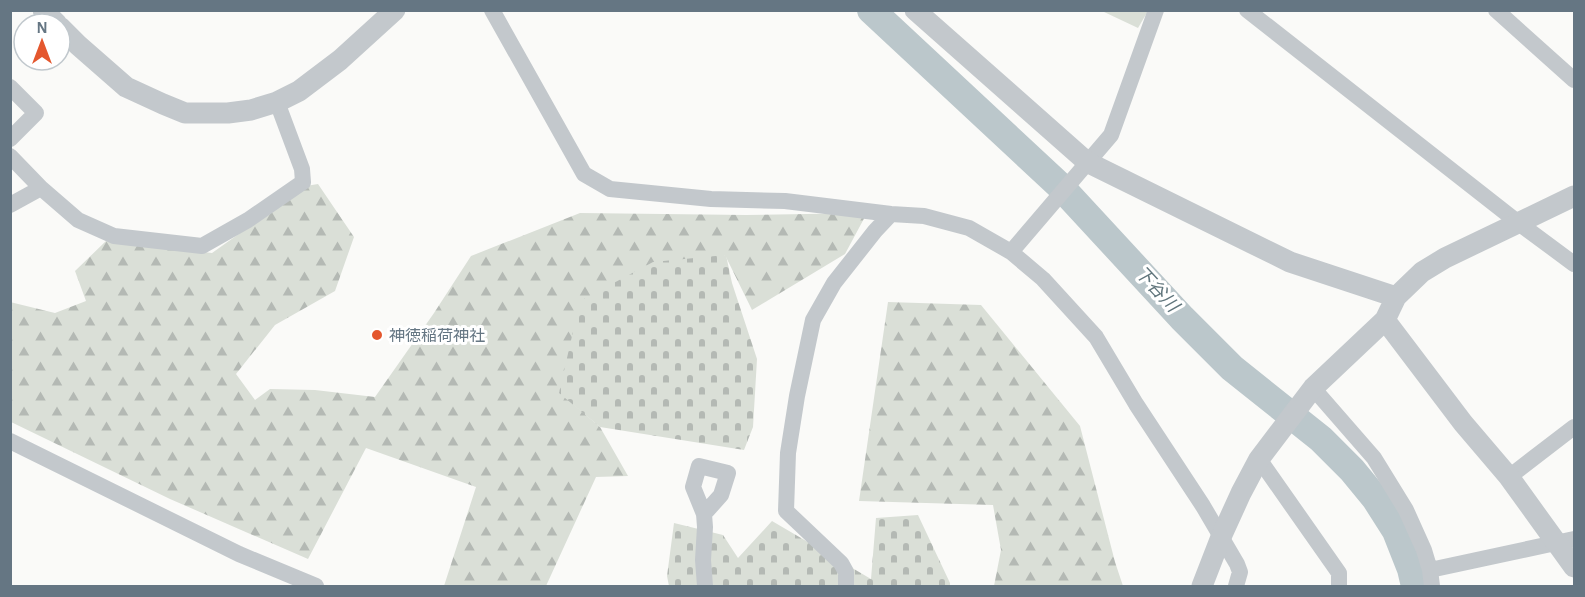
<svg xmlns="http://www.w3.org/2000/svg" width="1585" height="597" viewBox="0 0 1585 597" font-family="'Alegreya Sans','Noto Sans JP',sans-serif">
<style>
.forest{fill:url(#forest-firs)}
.cemetery{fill:url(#cemetery-stones)}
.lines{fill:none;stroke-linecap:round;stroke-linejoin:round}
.river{stroke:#bbc7cb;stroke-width:28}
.minor{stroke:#c3c8cc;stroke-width:16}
.tertiary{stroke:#c3c8cc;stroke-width:21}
.poi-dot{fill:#e4572e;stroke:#fff;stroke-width:2}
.labels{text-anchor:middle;stroke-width:6;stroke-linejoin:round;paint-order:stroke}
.poi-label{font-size:16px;fill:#657683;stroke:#fff;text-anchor:start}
.water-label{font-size:18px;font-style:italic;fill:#60757c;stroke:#fff}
</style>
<defs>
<pattern id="forest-firs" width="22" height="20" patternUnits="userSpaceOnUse" patternTransform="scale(1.5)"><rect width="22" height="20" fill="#dadfd7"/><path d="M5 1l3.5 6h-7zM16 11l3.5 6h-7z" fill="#b4b9b4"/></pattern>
<pattern id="cemetery-stones" width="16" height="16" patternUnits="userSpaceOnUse" patternTransform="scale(1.5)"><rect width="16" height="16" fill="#dadfd7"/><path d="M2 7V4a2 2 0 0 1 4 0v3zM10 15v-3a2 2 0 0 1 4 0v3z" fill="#b4b9b4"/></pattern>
</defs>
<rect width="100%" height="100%" fill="#fafaf8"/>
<path class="forest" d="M 1102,11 L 1148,11 L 1138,28 Z
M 318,184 L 354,237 L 335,291 L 275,325 L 236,374 L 255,400 L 270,389 L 315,390 L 375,397 L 434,313 L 471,256 L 580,213 L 746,215 L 867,213 L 845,254 L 752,310 L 725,255 L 559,392 L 600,427 L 628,476 L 596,477 L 546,586 L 444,586 L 476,487 L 366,448 L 308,559 L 170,499 L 11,422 L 10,302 L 55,313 L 86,301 L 75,271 L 106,241 L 212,253 L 306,186 Z
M 888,302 L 981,305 L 1080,426 L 1115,562 L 1123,586 L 994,586 L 1001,550 L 993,505 L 859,501 Z"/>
<path class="cemetery" d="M 726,255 L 732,283 L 757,359 L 753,427 L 744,450 L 600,427 L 559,393 L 580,301 L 653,262 Z
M 918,515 L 950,583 L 950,586 L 669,586 L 667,576 L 674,523 L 723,535 L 738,558 L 772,521 L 871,579 L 876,518 Z"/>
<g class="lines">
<path class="river" d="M 871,10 L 1060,186 L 1182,318 L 1232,368 L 1321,439 L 1352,470 L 1375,498 L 1396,531 L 1411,569 L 1415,586"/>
<path class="minor" d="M 492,10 L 584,174 L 610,189 L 711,199 L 785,201 L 891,214 L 924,216 L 969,228 L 1011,252 L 1043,279 L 1096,337 L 1136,404 L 1203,506 L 1237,564 L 1240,572 L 1236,586
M 1247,10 L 1520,224 L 1574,264
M 1496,10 L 1574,80
M 10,87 L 36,113 L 10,139
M 10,156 L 41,188 L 78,220 L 114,236 L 202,246 L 248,220 L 303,182 L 302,169 L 277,102
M 10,205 L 41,188
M 1011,252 L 1111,135 L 1156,10
M 1313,388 L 1374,458 L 1406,510 L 1424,550 L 1430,570 L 1432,586
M 10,441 L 239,554 L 316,586
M 1259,459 L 1339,573 L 1339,586
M 1509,477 L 1574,427
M 704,514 L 721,495 L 728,473 L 699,466 L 693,487 L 704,514 L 705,527 L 703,560 L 705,586
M 1430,570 L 1574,539
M 846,586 L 846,572 L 841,563 L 786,511 L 788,453 L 797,396 L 813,320 L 834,283 L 875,231 L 891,214"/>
<path class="tertiary" d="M 43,10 L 57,24
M 915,10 L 1087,162 L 1290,262 L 1396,297
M 60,27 L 78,45 L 126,87 L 163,104 L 185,113 L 228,113 L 251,110 L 277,102 L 299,91 L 340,60 L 395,10
M 1385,320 L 1463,423 L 1509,477 L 1574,567
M 1202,586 L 1221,537 L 1241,493 L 1259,459 L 1313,388 L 1385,320 L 1396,297 L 1422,272 L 1445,258 L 1574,196"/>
</g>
<circle class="poi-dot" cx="377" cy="335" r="6"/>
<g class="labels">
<g class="poi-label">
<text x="389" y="341">神徳稲荷神社</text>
</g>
<g class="water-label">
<text transform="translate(1157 289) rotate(47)" y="6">下谷川</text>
</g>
</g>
<rect width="1585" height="597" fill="none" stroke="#657683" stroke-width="24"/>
<g transform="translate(42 42)"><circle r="28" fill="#ffffff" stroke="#c1c8cd" stroke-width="1.5"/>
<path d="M0-4.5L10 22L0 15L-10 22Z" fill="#e4572e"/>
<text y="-9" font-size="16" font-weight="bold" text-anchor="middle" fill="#657683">N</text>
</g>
</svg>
